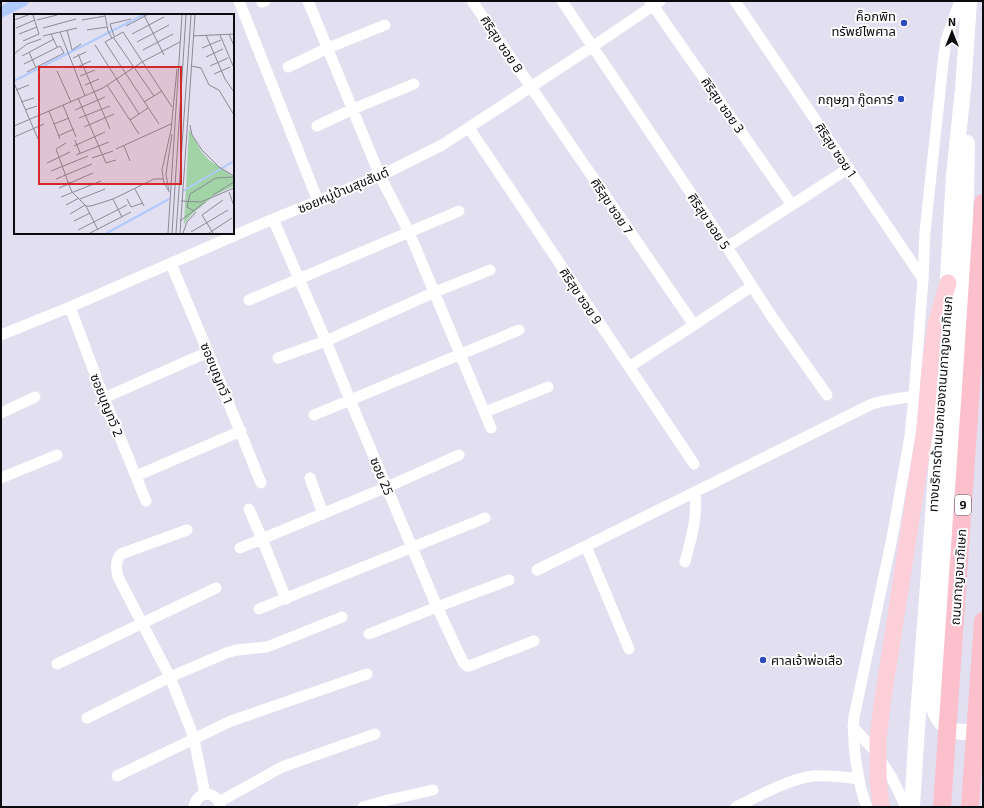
<svg xmlns="http://www.w3.org/2000/svg" width="984" height="808" viewBox="0 0 984 808" font-family="'Exo 2','Noto Sans Thai',sans-serif">
<style>
.lines{fill:none;stroke-linecap:round;stroke-linejoin:round}
.canal{stroke:#b1cafd;stroke-width:11}
.minor{stroke:#fff;stroke-width:11}
.secondary{stroke:#fff;stroke-width:16}
.primary{stroke:#fdcfd9;stroke-width:17}
.trunk{stroke:#fcbfcc;stroke-width:18}
.poi-dot{fill:#2f4bbb;stroke:#fff;stroke-width:1.5}
.labels{text-anchor:middle;stroke-width:4;stroke-linejoin:round;paint-order:stroke}
.shield{fill:#fff;stroke:#555458;stroke-width:1}
.shield-label{font-size:12px;font-weight:bold;fill:#0c0b10}
.poi-label{font-size:13px;fill:#0c0b10;stroke:#fff;text-anchor:end}
.street-label{font-size:13px;fill:#0c0b10;stroke:#fff}
.inset-river{fill:none;stroke:#b1cafd;stroke-width:2}
.inset-road{fill:none;stroke:#8c8a96;stroke-width:1}
.view{fill:#d62828;fill-opacity:0.15;stroke:#d62828;stroke-width:2}
.inset-edge{fill:none;stroke:#0c0b10;stroke-width:2}
</style>
<rect width="100%" height="100%" fill="#e2dff0"/>
<g class="lines">
<path class="canal" d="M 1,12 L 23,1"/>
<path class="minor" d="M 239,1 L 318,201
M 308,1 L 380,176 L 409,232 L 491,428
M 472,1 L 694,325
M 562,1 L 727,247 L 770,314 L 827,395
M 650,1 L 792,205
M 735,1 L 923,279
M 262,2 L 265,1
M 288,67 L 328,48 L 385,25
M 317,126 L 353,109 L 414,84
M 469,128 L 694,464
M 273,219 L 326,341 L 350,400 L 437,607 L 463,662 L 467,666 L 469,666 L 534,641
M 727,247 L 849,168
M 171,264 L 208,352 L 261,483
M 249,300 L 459,211
M 70,307 L 104,398 L 146,501
M 1,335 L 70,307 L 273,219 L 380,176 L 442,145 L 592,47 L 660,1
M 278,358 L 326,341 L 435,292 L 490,270
M 629,367 L 694,325 L 752,286
M 104,398 L 208,352
M 485,412 L 548,387
M 1,413 L 35,397
M 314,415 L 519,330
M 136,476 L 241,431
M 1,478 L 57,455
M 310,478 L 323,514
M 249,509 L 262,539 L 286,599
M 187,530 L 121,554 C 115,560 116,569 118,577 L 170,677 L 191,730 L 194,739 L 205,794
M 586,546 L 629,649
M 240,548 L 387,487 L 459,455
M 685,562 C 691,539 698,516 695,492
M 537,570 L 586,546 L 872,404 L 883,401 L 914,396
M 259,609 L 485,518
M 369,634 L 437,607 L 509,580
M 57,664 L 216,588
M 87,718 L 170,677 L 226,653 L 237,650 L 267,647 L 342,617
M 853,727 L 873,749 L 891,776 L 906,807
M 117,776 L 231,721 L 367,674
M 219,802 L 282,767 L 375,734
M 194,807 C 197,790 217,790 220,807
M 363,807 L 388,800 L 433,790
M 736,807 C 758,796 789,779 813,776 C 828,775 844,777 859,779
M 867,807 C 864,801 863,795 861,789 C 856,766 852,741 854,717 L 892,538 L 910,436 L 914,396 L 923,279 L 925,232 L 943,63 L 946,40 L 960,1"/>
<path class="secondary" d="M 967,143 C 966,230 960,316 954,403 C 948,502 941,602 933,701 C 935,728 960,740 983,726
M 912,807 L 917,728 L 928,585 L 939,432 L 954,175 L 963,89 L 969,1"/>
<path class="primary" d="M 881,807 L 878,778 L 878,740 L 882,705 L 925,429 L 930,369 L 936,324 L 948,283"/>
<path class="trunk" d="M 942,807 L 972,373 L 983,203
M 970,807 L 983,621"/>
</g>
<g class="poi-dot">
<circle cx="904" cy="23" r="4"/>
<circle cx="901" cy="99" r="4"/>
<circle cx="763" cy="660" r="4"/>
</g>
<g class="labels">
<rect class="shield" x="955" y="495" width="16" height="20" rx="3"/>
<g class="shield-label">
<text x="963" y="509">9</text>
</g>
<g class="poi-label">
<text x="896" y="21">ค็อกพิท<tspan x="896" dy="15">ทรัพย์ไพศาล</tspan></text>
<text x="893" y="104">กฤษฎา กู๊ดคาร์</text>
<text x="771" y="665" text-anchor="start">ศาลเจ้าพ่อเสือ</text>
</g>
<g class="street-label">
<text transform="translate(502 44) rotate(56)" y="5">ศิริสุข ซอย 8</text>
<text transform="translate(723 105) rotate(55)" y="5">ศิริสุข ซอย 3</text>
<text transform="translate(836 150) rotate(56)" y="5">ศิริสุข ซอย 1</text>
<text transform="translate(343 190) rotate(-23)" y="5">ซอยหมู่บ้านสุขสันต์</text>
<text transform="translate(612 206) rotate(56)" y="5">ศิริสุข ซอย 7</text>
<text transform="translate(709 221) rotate(56)" y="5">ศิริสุข ซอย 5</text>
<text transform="translate(581 296) rotate(56)" y="5">ศิริสุข ซอย 9</text>
<text transform="translate(217 373) rotate(68)" y="5">ซอยบุญทวี 1</text>
<text transform="translate(940 404) rotate(-86)" y="5">ทางบริการด้านนอกของถนนกาญจนาภิเษก</text>
<text transform="translate(107 405) rotate(68)" y="5">ซอยบุญทวี 2</text>
<text transform="translate(382 476) rotate(67)" y="5">ซอย 25</text>
<text transform="translate(958 577) rotate(-86)" y="5">ถนนกาญจนาภิเษก</text>
</g>
</g>
<g transform="translate(14 14)">
<rect width="220" height="220" fill="#e2dff0"/>
<path d="M 175,115 L 187,137 L 195,146 L 220,163 L 220,172 L 201,181 L 178,200 L 170,210 Z" fill="#a1d3a7"/>
<path d="M174 163a5 5 0 1 1 10 0a5 5 0 1 1-10 0Z" fill="#a1d3a7"/>
<path class="inset-river" d="M 0,67 L 129,1M 169,177 L 220,147M 93,219 L 155,185"/>
<path class="inset-road" d="M 91,1 L 94,17 L 98,24M 130,1 L 150,41M 0,6 L 14,1M 23,6 L 43,1M 68,6 L 91,2M 112,12 L 133,1M 2,14 L 21,6M 29,14 L 62,5M 53,16 L 58,36 L 67,30M 73,16 L 93,13M 46,18 L 71,82M 5,20 L 23,13M 37,20 L 43,33M 118,20 L 150,3M 215,20 L 220,32M 192,21 L 211,65 L 220,78M 206,21 L 220,54M 29,22 L 63,14M 100,22 L 96,10 L 117,5M 179,22 L 220,20M 99,23 L 140,82M 9,27 L 25,20 L 19,1M 123,28 L 155,11M 81,31 L 125,100M 188,34 L 207,26M 129,36 L 159,20M 15,38 L 22,54M 0,40 L 13,30 L 27,25M 64,40 L 96,115M 8,42 L 40,25M 192,43 L 209,35M 59,44 L 72,38M 10,50 L 46,32 L 50,39 L 13,58M 177,52 L 187,54 L 195,71 L 205,76 L 220,101M 196,52 L 214,44M 63,53 L 77,47M 43,57 L 57,88M 200,60 L 216,53M 66,62 L 81,56M 0,69 L 24,125M 71,71 L 85,65M 93,71 L 125,120M 2,76 L 15,71M 64,84 L 92,149 L 102,146M 7,88 L 20,84M 130,88 L 148,77M 49,91 L 62,123M 11,96 L 23,92M 61,96 L 91,83M 35,97 L 46,125M 65,104 L 96,92M 116,106 L 134,94M 40,110 L 55,104M 145,110 L 91,28 L 109,18 L 158,93M 176,111 L 178,121 L 188,136 L 205,153 L 220,162M 0,112 L 89,74 L 128,48 L 166,28M 70,113 L 100,100M 44,122 L 60,115M 0,123 L 30,110M 61,126 L 66,139M 52,129 L 42,135 L 54,168M 60,132 L 91,118M 110,132 L 116,147M 102,135 L 157,110M 62,141 L 95,128M 78,144 L 99,137M 33,149 L 56,138M 37,157 L 74,142M 42,165 L 78,150M 56,169 L 79,159M 55,171 L 58,178 L 72,192 L 77,192 L 99,185 L 140,165 L 149,165M 45,174 L 57,169 L 54,168 L 53,170M 121,175 L 130,192M 154,176 L 150,169 L 148,156 L 157,116 L 163,55M 155,178 L 152,160 L 158,120M 215,178 L 220,192M 199,181 L 220,168M 47,183 L 87,167M 66,185 L 91,175M 99,185 L 108,203M 113,185 L 117,193 L 129,189M 167,187 L 187,188 L 220,174M 52,191 L 65,184M 72,192 L 84,216M 180,197 L 173,193 L 176,180 L 202,164 L 219,163M 56,200 L 71,191M 60,207 L 76,199M 166,207 L 191,188M 64,216 L 113,191M 177,218 L 214,196M 76,219 L 117,198M 154,219 L 168,1M 158,219 L 172,1M 162,219 L 177,1M 166,219 L 181,1M 169,219 L 173,208 L 182,198M 195,219 L 218,204M 199,219 L 188,201 L 209,186"/>
<path class="view" d="M 25,53 L 167,53 L 167,170 L 25,170 Z"/>
<rect width="220" height="220" class="inset-edge"/>
</g>
<rect width="984" height="808" fill="none" stroke="#0c0b10" stroke-width="4"/>
<g transform="translate(952 32)" stroke="#ffffff" stroke-width="3" paint-order="stroke">
<path d="M0-3L7 15L0 10L-7 15Z" fill="#0c0b10"/>
<text y="-6" font-size="11" font-weight="bold" text-anchor="middle" fill="#0c0b10">N</text>
</g>
</svg>
